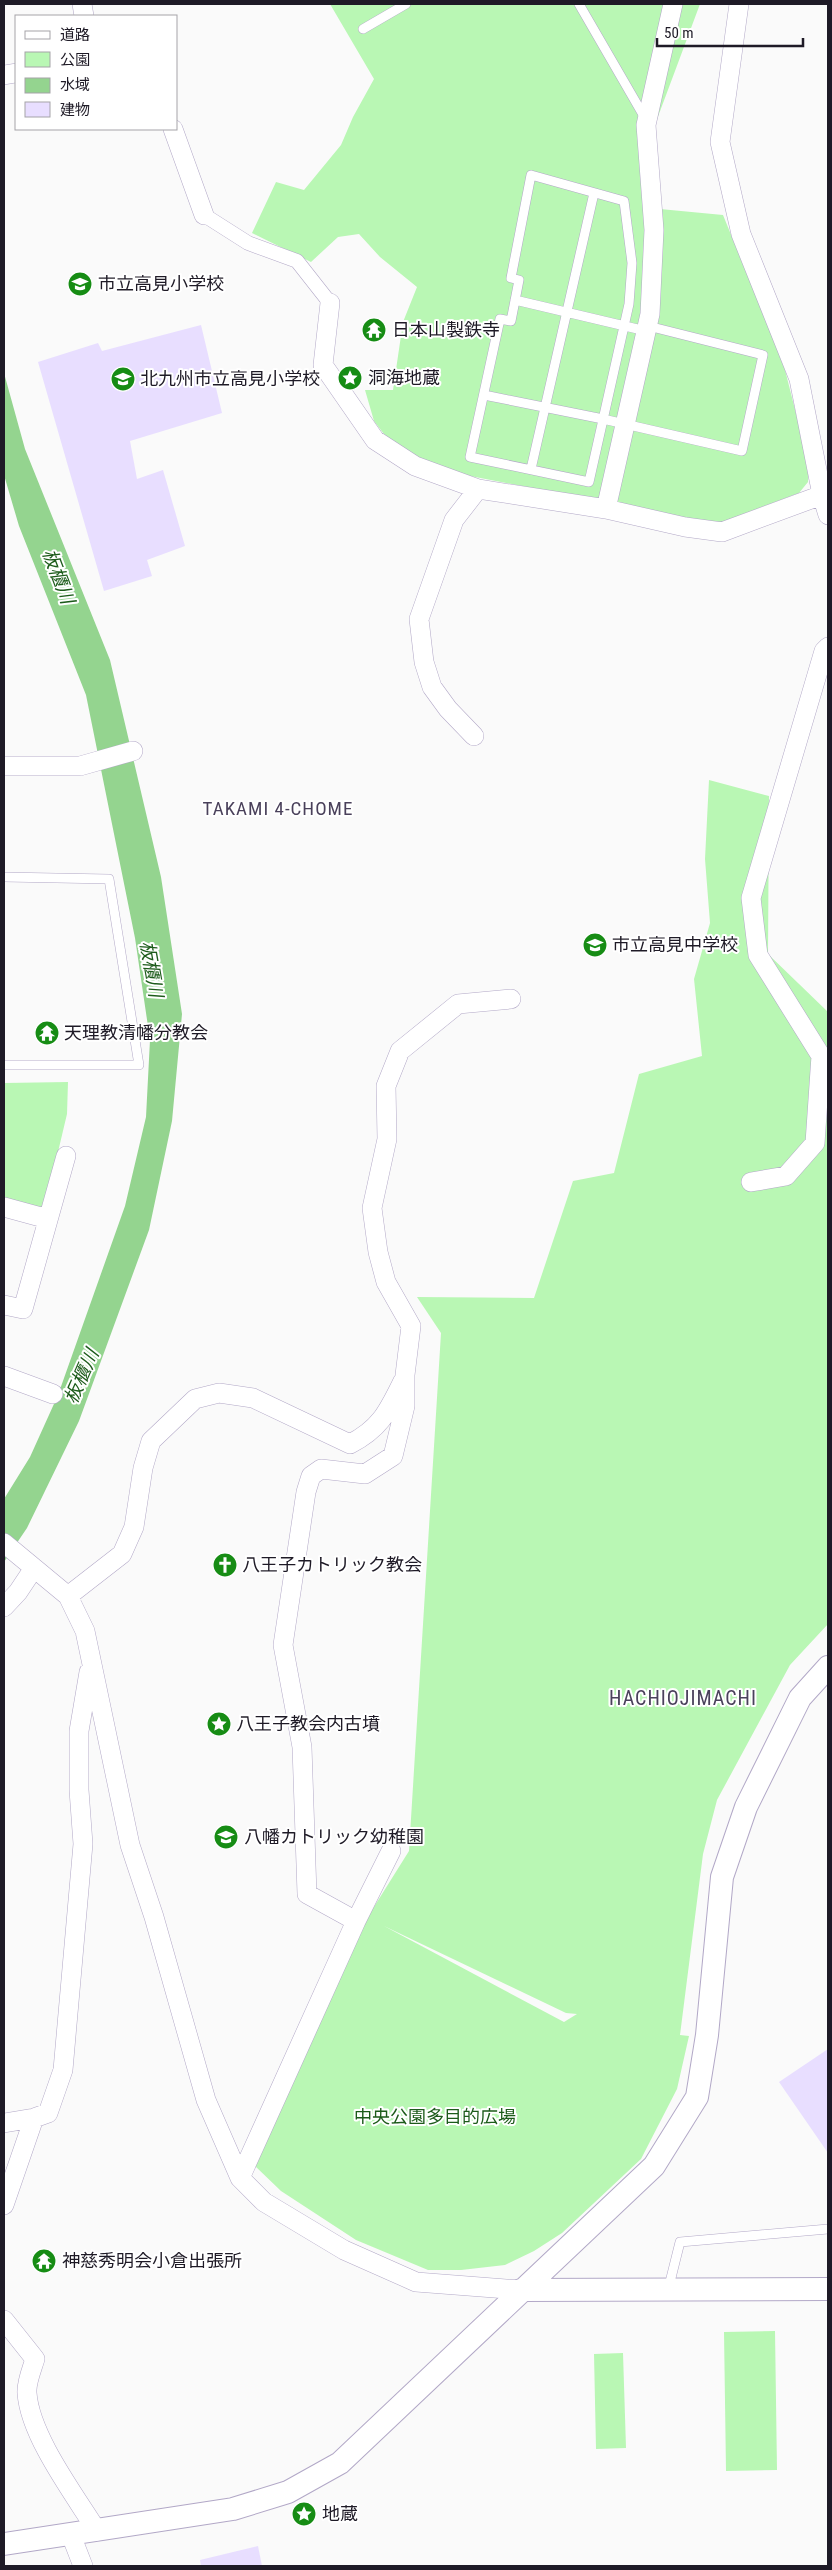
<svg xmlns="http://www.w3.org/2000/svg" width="832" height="2570" viewBox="0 0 832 2570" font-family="'Roboto Condensed','Noto Sans JP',sans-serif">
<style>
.green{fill:#b9f7b4;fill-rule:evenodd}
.water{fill:#94d48f}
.building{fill:#e8deff}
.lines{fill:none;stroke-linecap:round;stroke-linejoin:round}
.service-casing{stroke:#b2a8c7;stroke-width:10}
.pedestrian-casing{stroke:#b2a8c7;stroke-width:15}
.minor-casing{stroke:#b2a8c7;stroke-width:20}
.tertiary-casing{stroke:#b2a8c7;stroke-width:24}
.service{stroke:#fff;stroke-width:9}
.pedestrian{stroke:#fff;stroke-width:14}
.minor{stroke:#fff;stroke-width:19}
.tertiary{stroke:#fff;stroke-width:22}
.labels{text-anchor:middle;stroke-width:4;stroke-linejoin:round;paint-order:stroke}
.poi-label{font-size:18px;fill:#1e1a26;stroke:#fff;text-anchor:start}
.park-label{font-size:18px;fill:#1c5b1a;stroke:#fff}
.water-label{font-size:19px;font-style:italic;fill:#1c5b1a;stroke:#fff}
.neighbourhood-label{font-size:19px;letter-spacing:1px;fill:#4a415b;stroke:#fff}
.quarter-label{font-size:20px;letter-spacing:1px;fill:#4a415b;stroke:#fff}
</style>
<rect width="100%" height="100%" fill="#fafafa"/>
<path class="green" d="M 330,4 L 700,4 L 653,130 L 660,209 L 723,215 L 783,362 L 809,465 L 808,482 L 799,493 L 717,524 L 429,468 L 390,442 L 374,421 L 365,390 L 393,390 L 403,322 L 417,287 L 380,257 L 359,234 L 338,237 L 311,262 L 252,233 L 276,182 L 304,190 L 341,145 L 353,117 L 374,79 Z
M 709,780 L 769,796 L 768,954 L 828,1012 L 828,1624 L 790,1665 L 717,1800 L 703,1854 L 680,2035 L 689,2036 L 677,2089 L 641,2159 L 562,2233 L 534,2251 L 505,2265 L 461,2270 L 428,2270 L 356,2240 L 281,2191 L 255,2166 L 367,1918 L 409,1851 L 441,1333 L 417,1297 L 534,1298 L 573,1181 L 614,1173 L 639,1074 L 702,1056 L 694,979 L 710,923 L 705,859 ZM 384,1926 L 566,2013 L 577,2014 L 564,2022 Z
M 68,1082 L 67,1114 L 44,1211 L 4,1202 L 4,1083 Z
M 775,2331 L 777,2470 L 726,2471 L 724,2332 Z
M 623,2353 L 626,2448 L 596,2449 L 594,2354 Z"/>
<path class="water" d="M 4,373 L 25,449 L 110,660 L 161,877 L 182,1014 L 172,1121 L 149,1230 L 79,1421 L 27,1528 L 4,1562 L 4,1499 L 30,1457 L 58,1395 L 125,1206 L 146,1117 L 150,1040 L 135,938 L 86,695 L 19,526 L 4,475 Z"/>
<path class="building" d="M 201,325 L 222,413 L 130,441 L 137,479 L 163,470 L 185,546 L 147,560 L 152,576 L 104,591 L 38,362 L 98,343 L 102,351 Z
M 828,2049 L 828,2153 L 779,2082 Z
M 258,2546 L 262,2566 L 201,2566 L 200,2560 Z"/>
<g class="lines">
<defs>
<path id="service" d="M 579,4 L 645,118
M 363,29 L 406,4
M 531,175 L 624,201 L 632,263 L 629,304 L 589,482 L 470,457 L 500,319 L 511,321 L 519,280 L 511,278 Z
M 515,300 L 646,331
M 484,395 L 603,419 L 742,451 L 763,355 L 648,326
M 531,469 L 594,193
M 4,877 L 109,879 L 139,1065 L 4,1065
M 668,2290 L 680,2242 L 828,2229"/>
<path id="pedestrian" d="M 204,215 L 248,243 L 297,261 L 330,303"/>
<path id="minor" d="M 82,4 L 84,16
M 739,4 L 720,142 L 741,234 L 799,379 L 822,495 L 828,515
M 4,75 L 16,73
M 173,129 L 204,215
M 330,303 L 323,365 L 375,440 L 415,466 L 478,489
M 606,509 L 650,314 L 654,230 L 646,125 L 673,4
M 474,736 L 448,709 L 432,687 L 424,662 L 419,619 L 454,520 L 478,489 L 606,509 L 685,527 L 722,532 L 822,495
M 4,766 L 80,766 L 133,751
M 751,1182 L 786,1176 L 815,1143 L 821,1056 L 758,955 L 751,898 L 824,651 L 828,647
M 4,1207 L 48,1219
M 4,1305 L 23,1309 L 66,1156
M 4,1376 L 53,1394
M 4,1543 L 68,1596 L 85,1631 L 130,1845 L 154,1917 L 206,2100 L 240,2178 L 264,2202 L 344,2250 L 416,2282 L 521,2290
M 68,1596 L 122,1554 L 134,1527 L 143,1468 L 151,1441 L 195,1399 L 219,1393 L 253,1398 L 350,1444 C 381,1428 388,1411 403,1381
M 4,1607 L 18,1592 L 34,1568
M 356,1921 L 307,1894 L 302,1747 L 283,1645 L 306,1492 L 311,1476 L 321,1469 L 365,1474 L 393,1456 L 405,1406 L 405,1375 L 411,1326 L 386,1282 L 378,1252 L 372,1208 L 387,1139 L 386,1086 L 400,1051 L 458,1004 L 511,999
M 4,2123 L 34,2118 L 48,2113 L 63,2070 L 83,1844 L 79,1790 L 79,1731 L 89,1672
M 240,2178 L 356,1921 L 391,1851
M 4,2205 L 34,2118
M 4,2320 L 35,2359 C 32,2369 26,2383 27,2393 C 30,2436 74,2494 97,2531
M 71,2535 L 83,2566"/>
<path id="tertiary" d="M 521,2290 L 828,2289
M 4,2544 L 233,2509 L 288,2492 L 340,2463 L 654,2166 L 697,2097 L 707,2035 L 722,1877 L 746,1807 L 800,1698 L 828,1667"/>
</defs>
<use href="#service" class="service-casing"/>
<use href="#pedestrian" class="pedestrian-casing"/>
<use href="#minor" class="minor-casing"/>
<use href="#tertiary" class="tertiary-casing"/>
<use href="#service" class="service"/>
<use href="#pedestrian" class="pedestrian"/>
<use href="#minor" class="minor"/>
<use href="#tertiary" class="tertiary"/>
</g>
<defs>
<symbol id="school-disc" viewBox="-11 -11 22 22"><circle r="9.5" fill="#168c14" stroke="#fff"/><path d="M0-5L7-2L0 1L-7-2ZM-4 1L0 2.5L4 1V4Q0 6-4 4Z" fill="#fff"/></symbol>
<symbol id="temple-disc" viewBox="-11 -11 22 22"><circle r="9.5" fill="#168c14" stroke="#fff"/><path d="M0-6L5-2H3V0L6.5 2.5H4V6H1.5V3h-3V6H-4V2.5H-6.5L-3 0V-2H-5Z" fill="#fff"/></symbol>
<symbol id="sight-disc" viewBox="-11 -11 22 22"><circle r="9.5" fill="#168c14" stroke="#fff"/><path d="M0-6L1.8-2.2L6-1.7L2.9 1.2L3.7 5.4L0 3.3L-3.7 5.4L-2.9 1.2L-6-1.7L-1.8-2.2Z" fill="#fff"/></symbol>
<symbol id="church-disc" viewBox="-11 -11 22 22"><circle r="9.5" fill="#168c14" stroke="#fff"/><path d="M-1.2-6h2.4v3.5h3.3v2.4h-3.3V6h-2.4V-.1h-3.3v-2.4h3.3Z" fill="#fff"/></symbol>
</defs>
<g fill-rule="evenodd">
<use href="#school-disc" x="66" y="270" width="28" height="28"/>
<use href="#temple-disc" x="360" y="316" width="28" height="28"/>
<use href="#sight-disc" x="336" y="364" width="28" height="28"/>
<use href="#school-disc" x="109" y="365" width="28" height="28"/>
<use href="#school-disc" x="581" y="931" width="28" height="28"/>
<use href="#temple-disc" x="33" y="1019" width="28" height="28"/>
<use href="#church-disc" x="211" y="1551" width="28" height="28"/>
<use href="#sight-disc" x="205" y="1710" width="28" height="28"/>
<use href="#school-disc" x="212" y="1823" width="28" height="28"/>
<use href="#temple-disc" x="30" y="2247" width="28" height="28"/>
<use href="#sight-disc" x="290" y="2500" width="28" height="28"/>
</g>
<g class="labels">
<g class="poi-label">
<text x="98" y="290">市立高見小学校</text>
<text x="392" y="336">日本山製鉄寺</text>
<text x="368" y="384">洞海地蔵</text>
<text x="140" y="385">北九州市立高見小学校</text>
<text x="612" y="951">市立高見中学校</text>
<text x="64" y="1039">天理教清幡分教会</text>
<text x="242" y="1571">八王子カトリック教会</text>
<text x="236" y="1730">八王子教会内古墳</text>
<text x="244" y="1843">八幡カトリック幼稚園</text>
<text x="62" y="2267">神慈秀明会小倉出張所</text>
<text x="322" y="2520">地蔵</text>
</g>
<g class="park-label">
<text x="435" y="2123">中央公園多目的広場</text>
</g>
<g class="water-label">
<text transform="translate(59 576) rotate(69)" y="7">板櫃川</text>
<text transform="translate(152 969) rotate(80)" y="7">板櫃川</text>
<text transform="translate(81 1376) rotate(-66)" y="7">板櫃川</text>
</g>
<g class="neighbourhood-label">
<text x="278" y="815">TAKAMI 4-CHOME</text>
</g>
<g class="quarter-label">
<text x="683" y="1705">HACHIOJIMACHI</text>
</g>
</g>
<rect width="832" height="2570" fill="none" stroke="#1e1a26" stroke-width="10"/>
<rect x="15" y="15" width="162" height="115" fill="#ffffff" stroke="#a5a3a8"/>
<rect x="25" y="31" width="25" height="8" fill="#ffffff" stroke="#a5a3a8"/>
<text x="60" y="40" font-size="15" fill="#1e1a26">道路</text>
<rect x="25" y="52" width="25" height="15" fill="#b9f7b4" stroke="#a5a3a8"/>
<text x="60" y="65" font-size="15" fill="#1e1a26">公園</text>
<rect x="25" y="78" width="25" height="15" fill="#94d48f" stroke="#a5a3a8"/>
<text x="60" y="90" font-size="15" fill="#1e1a26">水域</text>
<rect x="25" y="102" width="25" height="15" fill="#e8deff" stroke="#a5a3a8"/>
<text x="60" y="115" font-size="15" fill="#1e1a26">建物</text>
<path d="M657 38v8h146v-8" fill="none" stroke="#1e1a26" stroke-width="2.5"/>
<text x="664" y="38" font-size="15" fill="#1e1a26" stroke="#ffffff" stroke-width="4" paint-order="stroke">50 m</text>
</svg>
